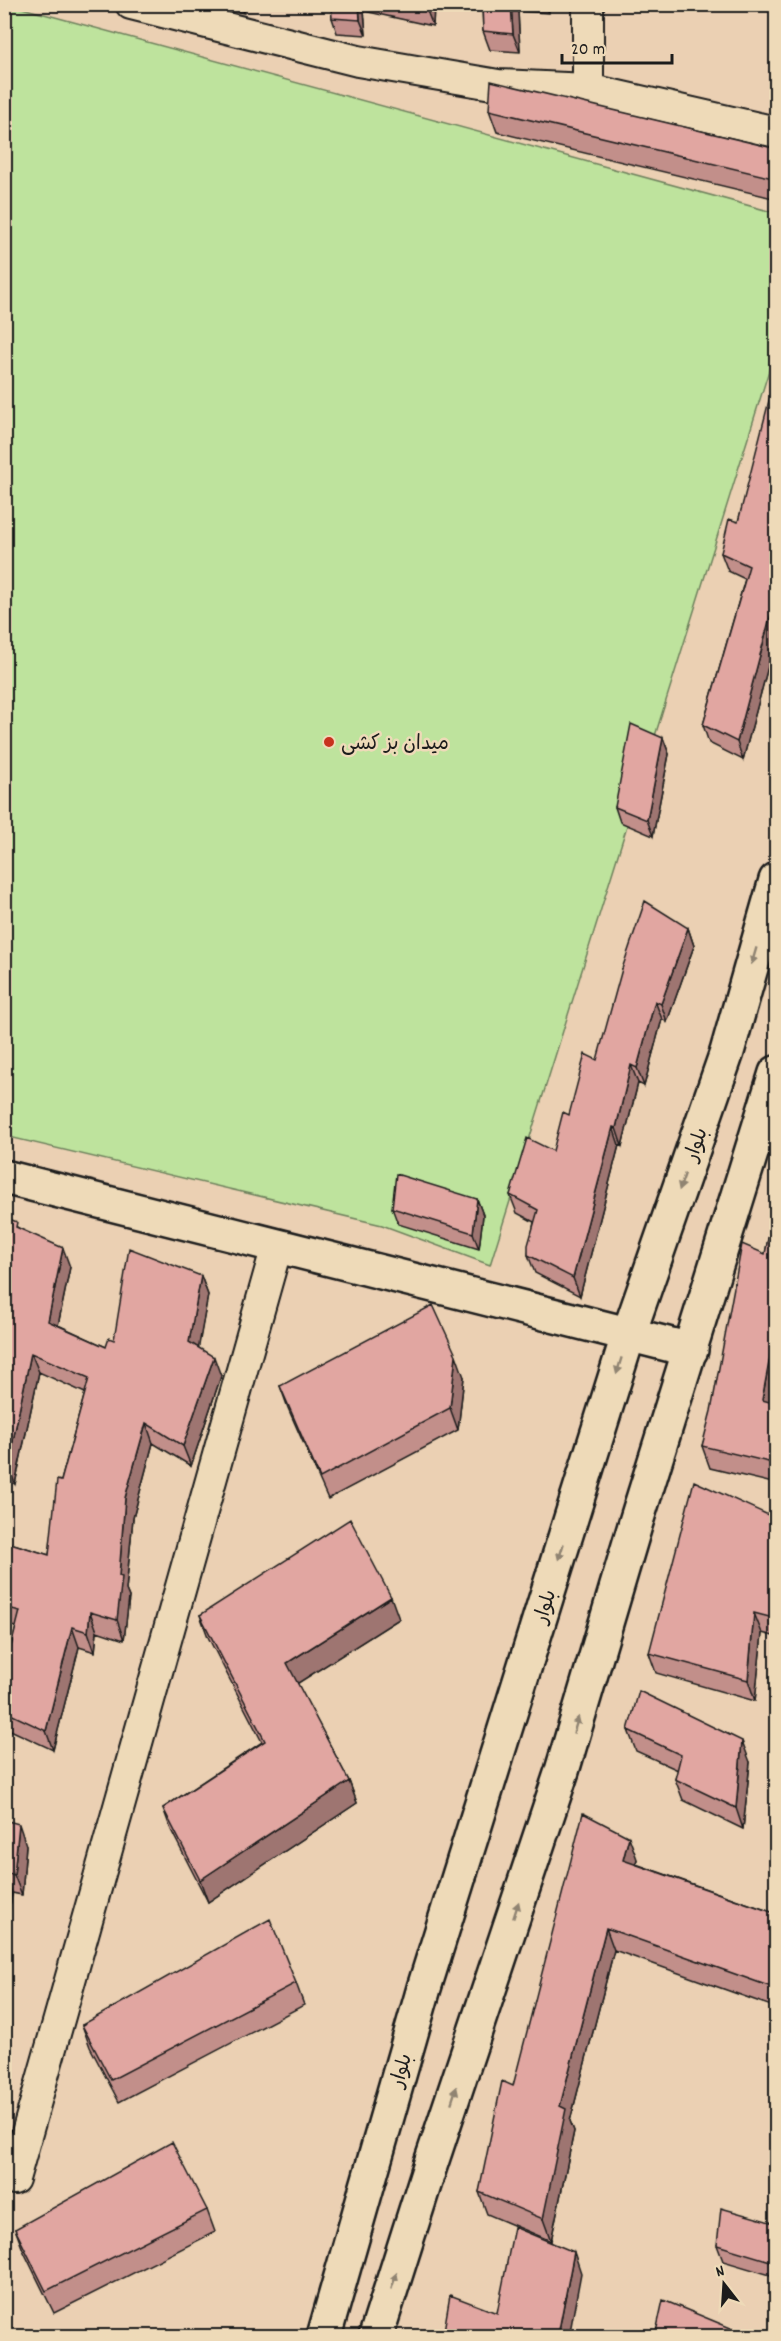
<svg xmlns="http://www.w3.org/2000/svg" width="781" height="2341" viewBox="0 0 781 2341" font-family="Dekko,'Playpen Sans Arabic',sans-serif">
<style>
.green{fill:#bee39d;stroke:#6d805c;stroke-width:1.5}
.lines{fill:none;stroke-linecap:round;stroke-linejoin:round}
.street-casing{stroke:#1c1c1c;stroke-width:34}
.secondary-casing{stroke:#1c1c1c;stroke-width:38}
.primary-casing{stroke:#1c1c1c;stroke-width:38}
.street{stroke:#eedab8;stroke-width:30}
.secondary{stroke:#eedab8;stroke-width:33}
.primary{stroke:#eedab8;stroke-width:33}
.wall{fill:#c28f8a;stroke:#1c1c1c;stroke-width:1.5}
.shaded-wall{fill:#9e7471;stroke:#1c1c1c;stroke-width:1.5}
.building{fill:#e1a6a1;stroke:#1c1c1c;stroke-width:1.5}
.oneway{fill:#908472}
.poi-dot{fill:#c8321e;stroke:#eedab8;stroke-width:2}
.labels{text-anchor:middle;stroke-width:5;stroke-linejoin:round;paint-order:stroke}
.poi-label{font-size:20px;fill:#1c1c1c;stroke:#eedab8;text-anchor:start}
.street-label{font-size:20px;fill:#1c1c1c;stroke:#eedab8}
</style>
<rect width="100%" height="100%" fill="#ebd0b3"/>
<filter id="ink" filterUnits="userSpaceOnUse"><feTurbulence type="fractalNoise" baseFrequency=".0167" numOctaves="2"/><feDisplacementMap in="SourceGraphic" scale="12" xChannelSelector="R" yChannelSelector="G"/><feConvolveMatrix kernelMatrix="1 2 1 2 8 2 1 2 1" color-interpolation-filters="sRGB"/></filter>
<g filter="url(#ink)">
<path class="green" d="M 5,5 L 11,5 L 776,213 L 776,348 L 490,1265 L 382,1225 L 5,1136 Z"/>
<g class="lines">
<defs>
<path id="street" d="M 131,4 L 358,61 L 498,85 L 588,89 L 776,132
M 588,4 L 588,89
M 14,2179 L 277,1246"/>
<path id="secondary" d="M 4,1177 L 691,1350"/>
<path id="primary" d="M 324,2336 L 424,1988 L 629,1333 L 727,1052 L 776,880
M 376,2336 L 430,2166 L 562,1771 L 636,1522 L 776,1073"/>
</defs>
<use href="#street" class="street-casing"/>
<use href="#secondary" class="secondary-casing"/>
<use href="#primary" class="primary-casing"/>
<use href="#street" class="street"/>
<use href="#secondary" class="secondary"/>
<use href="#primary" class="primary"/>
</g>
<path class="wall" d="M 207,4 L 244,4 L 244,13 Z
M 331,4 L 434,4 L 433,26 L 364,11 L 366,35 L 337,33 L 332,18 Z
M 482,4 L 548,4 L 549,13 L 518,11 L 520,52 L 490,50 L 483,31 Z
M 489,110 L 777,149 L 777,199 L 497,132 Z
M 777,382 L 777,633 L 743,760 L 709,743 L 703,725 L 745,579 L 728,571 L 721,553 L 738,522 Z
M 663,738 L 669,754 L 653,836 L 620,822 L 615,807 Z
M 688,928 L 694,946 L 667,1022 L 662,1019 L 644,1086 L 638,1083 L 622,1146 L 619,1145 L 580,1296 L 535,1273 L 528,1255 L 534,1222 L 517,1213 L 510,1195 L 553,1151 L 569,1115 L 597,1060 Z
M 777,1194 L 777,1389 L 774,1403 L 777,1404 L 777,1484 L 710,1468 L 702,1446 L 765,1254 Z
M 477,1199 L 483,1215 L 479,1249 L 398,1224 L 392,1208 Z
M 4,1217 L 70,1267 L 58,1325 L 106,1347 L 201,1276 L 208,1295 L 198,1348 L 221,1376 L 191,1466 L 153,1443 L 133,1518 L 126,1590 L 129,1597 L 124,1640 L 97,1631 L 95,1652 L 79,1647 L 53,1750 L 4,1727 L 4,1674 L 16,1627 L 4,1624 L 4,1541 L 49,1555 L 61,1481 L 85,1393 L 39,1372 L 15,1484 L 5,1480 L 4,1481 Z
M 464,1377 L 458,1430 L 328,1499 L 288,1408 L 280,1386 Z
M 777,1519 L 777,1637 L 762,1633 L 755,1701 L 656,1673 L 649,1653 Z
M 200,1615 L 399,1619 L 297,1683 L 349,1781 L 357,1803 L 208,1902 L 171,1830 L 163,1808 L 262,1742 L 208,1637 Z
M 628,1730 L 750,1762 L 743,1829 L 683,1800 L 675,1779 L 678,1770 L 636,1751 Z
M 4,1820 L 26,1845 L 22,1895 L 12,1893 L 4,1947 Z
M 637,1859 L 636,1864 L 777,1914 L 777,2008 L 614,1950 L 570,2121 L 574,2131 L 551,2241 L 487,2214 L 479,2192 L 513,2086 Z
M 296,1983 L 304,2005 L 119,2102 L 90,2047 L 82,2025 Z
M 207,2210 L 215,2232 L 54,2313 L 23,2250 L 15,2229 Z
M 777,2224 L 777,2277 L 723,2261 L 717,2245 Z
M 656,2332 L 740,2337 L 658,2337 Z"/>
<path class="shaded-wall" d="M 241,4 L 244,4 L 244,13 Z
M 359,4 L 362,4 L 364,11 L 366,35 L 360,20 Z
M 428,4 L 434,4 L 433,26 L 427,11 Z
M 511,4 L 515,4 L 518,11 L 520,52 L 513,34 Z
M 545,4 L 548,4 L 549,13 Z
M 777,591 L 777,633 L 743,760 L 737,742 Z
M 663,738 L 669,754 L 653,836 L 647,820 Z
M 688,928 L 694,946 L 667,1022 L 661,1004 Z
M 655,1001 L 662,1019 L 644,1086 L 637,1068 Z
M 631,1065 L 638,1083 L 622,1146 L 616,1128 Z
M 613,1127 L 619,1145 L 580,1296 L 573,1278 Z
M 477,1199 L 483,1215 L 479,1249 L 473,1233 Z
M 63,1248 L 70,1267 L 55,1340 L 48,1321 Z
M 201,1276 L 208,1295 L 196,1362 L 189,1342 Z
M 775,1330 L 777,1333 L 777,1389 L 770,1423 L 762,1400 Z
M 31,1353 L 39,1372 L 15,1484 L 8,1465 Z
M 456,1355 L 464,1377 L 458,1430 L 450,1408 Z
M 214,1357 L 221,1376 L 191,1466 L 183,1446 Z
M 146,1423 L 153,1443 L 133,1518 L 126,1590 L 129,1597 L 124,1640 L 117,1620 L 119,1576 L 125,1498 Z
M 391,1597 L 399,1619 L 295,1685 L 287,1663 Z
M 90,1612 L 97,1631 L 95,1652 L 88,1632 Z
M 754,1613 L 762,1633 L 755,1701 L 748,1680 Z
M 72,1627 L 79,1647 L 53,1750 L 46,1731 Z
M 742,1741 L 750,1762 L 743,1829 L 736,1808 Z
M 349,1781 L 357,1803 L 208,1902 L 200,1880 Z
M 19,1824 L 26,1845 L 22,1895 L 14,1875 Z
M 629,1837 L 637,1859 L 631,1882 L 623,1860 Z
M 5,1872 L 12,1893 L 4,1947 L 4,1874 Z
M 606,1928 L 614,1950 L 570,2121 L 574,2131 L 551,2241 L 543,2219 L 560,2106 Z
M 574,2252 L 581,2273 L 569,2337 L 559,2337 L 558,2335 Z"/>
<path class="building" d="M 331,4 L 359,4 L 360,20 L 332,18 Z
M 397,4 L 428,4 L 427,11 Z
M 482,4 L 511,4 L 513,34 L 483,31 Z
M 491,81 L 777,149 L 777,179 L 489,110 Z
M 774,381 L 777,382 L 777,591 L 737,742 L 703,725 L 749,566 L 721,553 L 729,519 L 738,522 Z
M 631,724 L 663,738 L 647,820 L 615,807 Z
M 645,901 L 688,928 L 661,1004 L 655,1001 L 637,1068 L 631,1065 L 616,1128 L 613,1127 L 573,1278 L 528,1255 L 528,1245 L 538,1210 L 510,1195 L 527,1138 L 553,1151 L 563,1112 L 569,1115 L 585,1054 L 597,1060 L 622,969 Z
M 396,1174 L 477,1199 L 473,1233 L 392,1208 Z
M 777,1194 L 777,1330 L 775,1330 L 762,1400 L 777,1404 L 777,1464 L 702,1446 L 711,1411 L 742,1244 L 765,1254 Z
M 4,1217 L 17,1222 L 16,1227 L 63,1248 L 48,1321 L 106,1347 L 109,1338 L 114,1340 L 129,1248 L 201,1276 L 189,1342 L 214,1357 L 183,1446 L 146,1423 L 125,1498 L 119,1576 L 122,1577 L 117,1620 L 90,1612 L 88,1632 L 72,1627 L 46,1731 L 4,1711 L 4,1674 L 20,1611 L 4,1607 L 4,1541 L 49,1555 L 57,1480 L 61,1481 L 89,1378 L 31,1353 L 8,1465 L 4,1463 Z
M 433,1305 L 456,1355 L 450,1408 L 320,1478 L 280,1386 Z
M 694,1481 L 777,1519 L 777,1619 L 754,1613 L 748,1680 L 649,1653 Z
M 350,1519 L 391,1597 L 287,1663 L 349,1781 L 200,1880 L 163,1808 L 265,1741 L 200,1615 Z
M 639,1691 L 742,1741 L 736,1808 L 675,1779 L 681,1755 L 628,1730 Z
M 583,1813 L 629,1837 L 623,1860 L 777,1914 L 777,1989 L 606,1928 L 560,2106 L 566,2109 L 543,2219 L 479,2192 L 502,2081 L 513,2086 Z
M 4,1820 L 19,1824 L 14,1875 L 5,1872 L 4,1874 Z
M 270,1919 L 296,1983 L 111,2080 L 82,2025 Z
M 172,2142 L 207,2210 L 46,2291 L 15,2229 Z
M 721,2208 L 777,2224 L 777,2263 L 717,2245 Z
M 514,2227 L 574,2252 L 558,2335 L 563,2337 L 443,2337 L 450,2295 L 497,2313 Z
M 663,2300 L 738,2331 L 737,2337 L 666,2337 L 656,2332 Z"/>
<defs><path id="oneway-solid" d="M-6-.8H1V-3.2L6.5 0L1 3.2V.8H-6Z" transform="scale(1.5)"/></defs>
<g class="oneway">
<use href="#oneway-solid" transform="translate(754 956) rotate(106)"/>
<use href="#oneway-solid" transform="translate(682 1182) rotate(109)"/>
<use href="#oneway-solid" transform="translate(619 1366) rotate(107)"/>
<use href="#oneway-solid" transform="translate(561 1552) rotate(107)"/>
<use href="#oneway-solid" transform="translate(576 1725) rotate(-73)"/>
<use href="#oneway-solid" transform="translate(516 1910) rotate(-72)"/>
<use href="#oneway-solid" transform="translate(454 2095) rotate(-72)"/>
<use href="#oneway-solid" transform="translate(394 2281) rotate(-72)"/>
</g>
</g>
<circle class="poi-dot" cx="329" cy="742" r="6"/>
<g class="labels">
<g class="poi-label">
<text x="341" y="749">میدان بز کشی</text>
</g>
<g class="street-label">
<text transform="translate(695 1144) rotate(-71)" y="7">بلوار</text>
<text transform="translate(544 1606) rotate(-73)" y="7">بلوار</text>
<text transform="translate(400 2070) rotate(-74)" y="7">بلوار</text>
</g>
</g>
<rect width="781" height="2341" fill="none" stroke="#eedab8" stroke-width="24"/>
<rect x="12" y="12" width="757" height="2317" fill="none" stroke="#1c1c1c" stroke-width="2" filter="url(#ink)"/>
<g transform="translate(724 2284) rotate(343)" stroke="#eedab8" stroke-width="4.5" paint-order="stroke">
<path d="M0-4.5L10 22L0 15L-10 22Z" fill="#1c1c1c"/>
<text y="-9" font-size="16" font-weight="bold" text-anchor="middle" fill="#1c1c1c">N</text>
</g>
<path d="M562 54v9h110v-9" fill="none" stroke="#1c1c1c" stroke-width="3"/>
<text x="571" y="54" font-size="18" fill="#1c1c1c" stroke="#eedab8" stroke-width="4.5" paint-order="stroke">20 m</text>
</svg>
